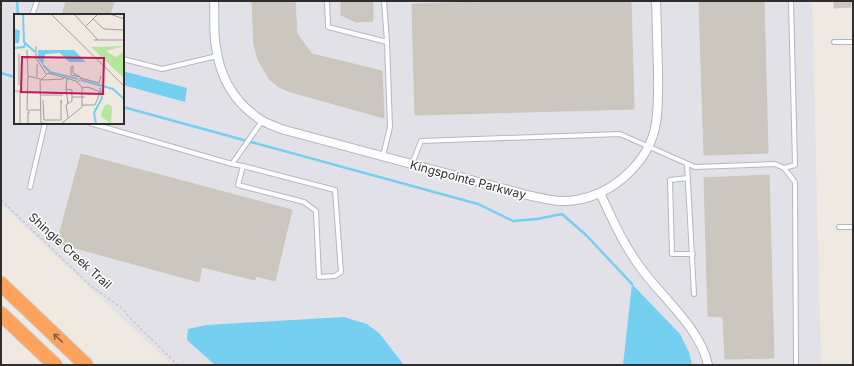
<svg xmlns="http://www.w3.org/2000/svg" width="854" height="366" viewBox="0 0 854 366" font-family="Inter,sans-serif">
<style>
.industrial{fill:#e3e1e8;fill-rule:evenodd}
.water{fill:#75cff0}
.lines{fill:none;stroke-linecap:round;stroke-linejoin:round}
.stream{stroke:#75cff0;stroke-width:2.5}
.building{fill:#cbc7bf;stroke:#cbc5ba}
.lane-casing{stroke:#b4b7c1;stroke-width:6}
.street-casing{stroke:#b4b7c1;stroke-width:10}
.highway-casing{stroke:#c9c9c9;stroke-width:16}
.path{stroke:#c9c9c9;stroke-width:1.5;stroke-dasharray:3 2;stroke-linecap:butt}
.lane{stroke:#fff;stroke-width:4}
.street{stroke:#fff;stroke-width:8}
.highway{stroke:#ffa35c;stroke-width:14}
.oneway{stroke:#8c6343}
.labels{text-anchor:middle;stroke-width:3;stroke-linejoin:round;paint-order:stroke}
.street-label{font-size:12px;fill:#2e2e2e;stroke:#fff}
.inset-river{fill:none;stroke:#75cff0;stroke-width:2}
.inset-road{fill:none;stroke:#a29e99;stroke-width:1}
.view{fill:#c2185b;fill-opacity:0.15;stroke:#c2185b;stroke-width:2}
.inset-edge{fill:none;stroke:#2e2e2e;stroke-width:2}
</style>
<rect width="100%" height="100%" fill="#efe9e1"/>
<path class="industrial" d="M 1,1 L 812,1 L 821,365 L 172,365 L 1,204 ZM 15,15 L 123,15 L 123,123 L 15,123 Z"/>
<path class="water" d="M 123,71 L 187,88 L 185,102 L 123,85 Z
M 632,284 L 680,334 L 689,352 L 692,365 L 623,365 Z
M 344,317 L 367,324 L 379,333 L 404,365 L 215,365 L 187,340 L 188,329 L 206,325 Z"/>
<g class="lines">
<path class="stream" d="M 17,1 L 18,15
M 1,73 L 15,77
M 123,107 L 478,204 L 513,221 L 537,219 L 562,214 L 586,235 L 632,284"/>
</g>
<path class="building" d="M 66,1 L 114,1 L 110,15 L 62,15 Z
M 252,1 L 295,1 L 297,34 L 312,54 L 382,71 L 384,118 L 291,92 L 279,87 L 270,80 L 258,60 L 254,45 Z
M 341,1 L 373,1 L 373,21 L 356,22 L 341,15 Z
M 517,1 L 631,1 L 634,109 L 415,115 L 412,4 Z
M 699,1 L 764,1 L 768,153 L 704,155 Z
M 834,1 L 851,1 L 851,7 L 834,8 Z
M 81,154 L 292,210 L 275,281 L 256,276 L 255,280 L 202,267 L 199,282 L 57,243 Z
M 769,175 L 774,358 L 725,359 L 723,317 L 708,316 L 704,178 Z"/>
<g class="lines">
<defs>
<path id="lane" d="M 327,1 L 328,27 L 387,42 L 390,127 L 383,156
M 384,1 L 387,42
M 34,15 L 33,13 L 37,1
M 834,42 L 853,42
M 123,59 L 162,69 L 217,56
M 90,123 L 232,164 L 262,121
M 232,164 L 243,166 L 335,190 L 341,272 L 335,276 L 319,277 L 316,211 L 304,202 L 238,185 L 243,166
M 412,164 L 421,141 L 620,134 L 695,167 L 775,164 L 784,168 L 795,182 L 796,365
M 687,164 L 694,294
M 784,168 L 795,165 L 791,1
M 688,178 L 670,180 L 672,254 L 693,254
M 30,187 L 45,123
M 839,227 L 853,227"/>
<path id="street" d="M 214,1 C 215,16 213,32 216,47 C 220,78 235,103 261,120 C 267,124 275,126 281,129 L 531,196 C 545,199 561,203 576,200 C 614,194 650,161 656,123 C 659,104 658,86 658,68 C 657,46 657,23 656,1
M 600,193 C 613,221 624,246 643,271 C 664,299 701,330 708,365"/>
<path id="highway" d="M 1,284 L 86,365
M 1,314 L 55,365"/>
</defs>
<use href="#lane" class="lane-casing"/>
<use href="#street" class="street-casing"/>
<use href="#highway" class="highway-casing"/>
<path class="path" d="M 1,200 L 91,286 L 123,309 L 129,317 L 178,365"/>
<use href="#lane" class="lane"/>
<use href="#street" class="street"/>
<use href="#highway" class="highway"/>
</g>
<defs><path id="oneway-shaft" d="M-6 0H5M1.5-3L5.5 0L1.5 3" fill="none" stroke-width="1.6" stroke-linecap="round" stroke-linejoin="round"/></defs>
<use class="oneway" href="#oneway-shaft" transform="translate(58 338) rotate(-137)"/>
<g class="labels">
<g class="street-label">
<text transform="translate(468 180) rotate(15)" y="4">Kingspointe Parkway</text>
<text transform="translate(70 251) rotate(42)" y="4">Shingle Creek Trail</text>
</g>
</g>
<g transform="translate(14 14)">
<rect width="110" height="110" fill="#efe9e1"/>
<path d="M 110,32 L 92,37 L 102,43 L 110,37 L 110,64 L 77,33 ZM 94,90 L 98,93 L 97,110 L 87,102 L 90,92 Z" fill="#b6e59e"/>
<path d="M 0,14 L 6,17 L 5,29 L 0,29 ZM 60,36 L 72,48 L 55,48 L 46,39 L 31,40 L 29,51 L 24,45 L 24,36 Z" fill="#75cff0"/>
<path class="inset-river" d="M 9,0 L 10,28 L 21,38M 0,34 L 10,33 L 11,30M 29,51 L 36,58 L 64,65M 67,66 L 99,75 L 110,85M 82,110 L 80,99 L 88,84 L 86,74"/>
<path class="inset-road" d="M 37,0 L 110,72M 60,0 L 84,26M 96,0 L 110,5M 79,5 L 90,15 L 110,16M 72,12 L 84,0M 80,26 L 110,26M 22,32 L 22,44 L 32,60M 13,36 L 14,62 L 30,66 L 49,65 L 50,63M 5,40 L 5,71M 23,50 L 23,63M 14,62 L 13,96 L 26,96M 66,63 L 59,59 L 59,52 L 57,53 L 57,61 L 66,63 L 67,64M 53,64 L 52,75 L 58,76 L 58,87 L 52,91 L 54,104M 64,68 L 67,64 L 85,69 L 87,62M 52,75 L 54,90M 0,77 L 6,77 L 6,110M 26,81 L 49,81M 58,83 L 71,83M 29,86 L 30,106 L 47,106 L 47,86 L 48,89M 68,91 L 81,91 L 86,78 L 74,73 L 68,74M 27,109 L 44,110M 14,110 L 14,98 L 16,98M 27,110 L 26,67 L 34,59 L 62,67 L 68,73 L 68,93 L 47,110"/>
<path class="view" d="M 8,43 L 90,44 L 89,80 L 7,78 Z"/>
<rect width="110" height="110" class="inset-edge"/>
</g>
<rect width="854" height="366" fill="none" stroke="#2e2e2e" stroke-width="4"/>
</svg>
